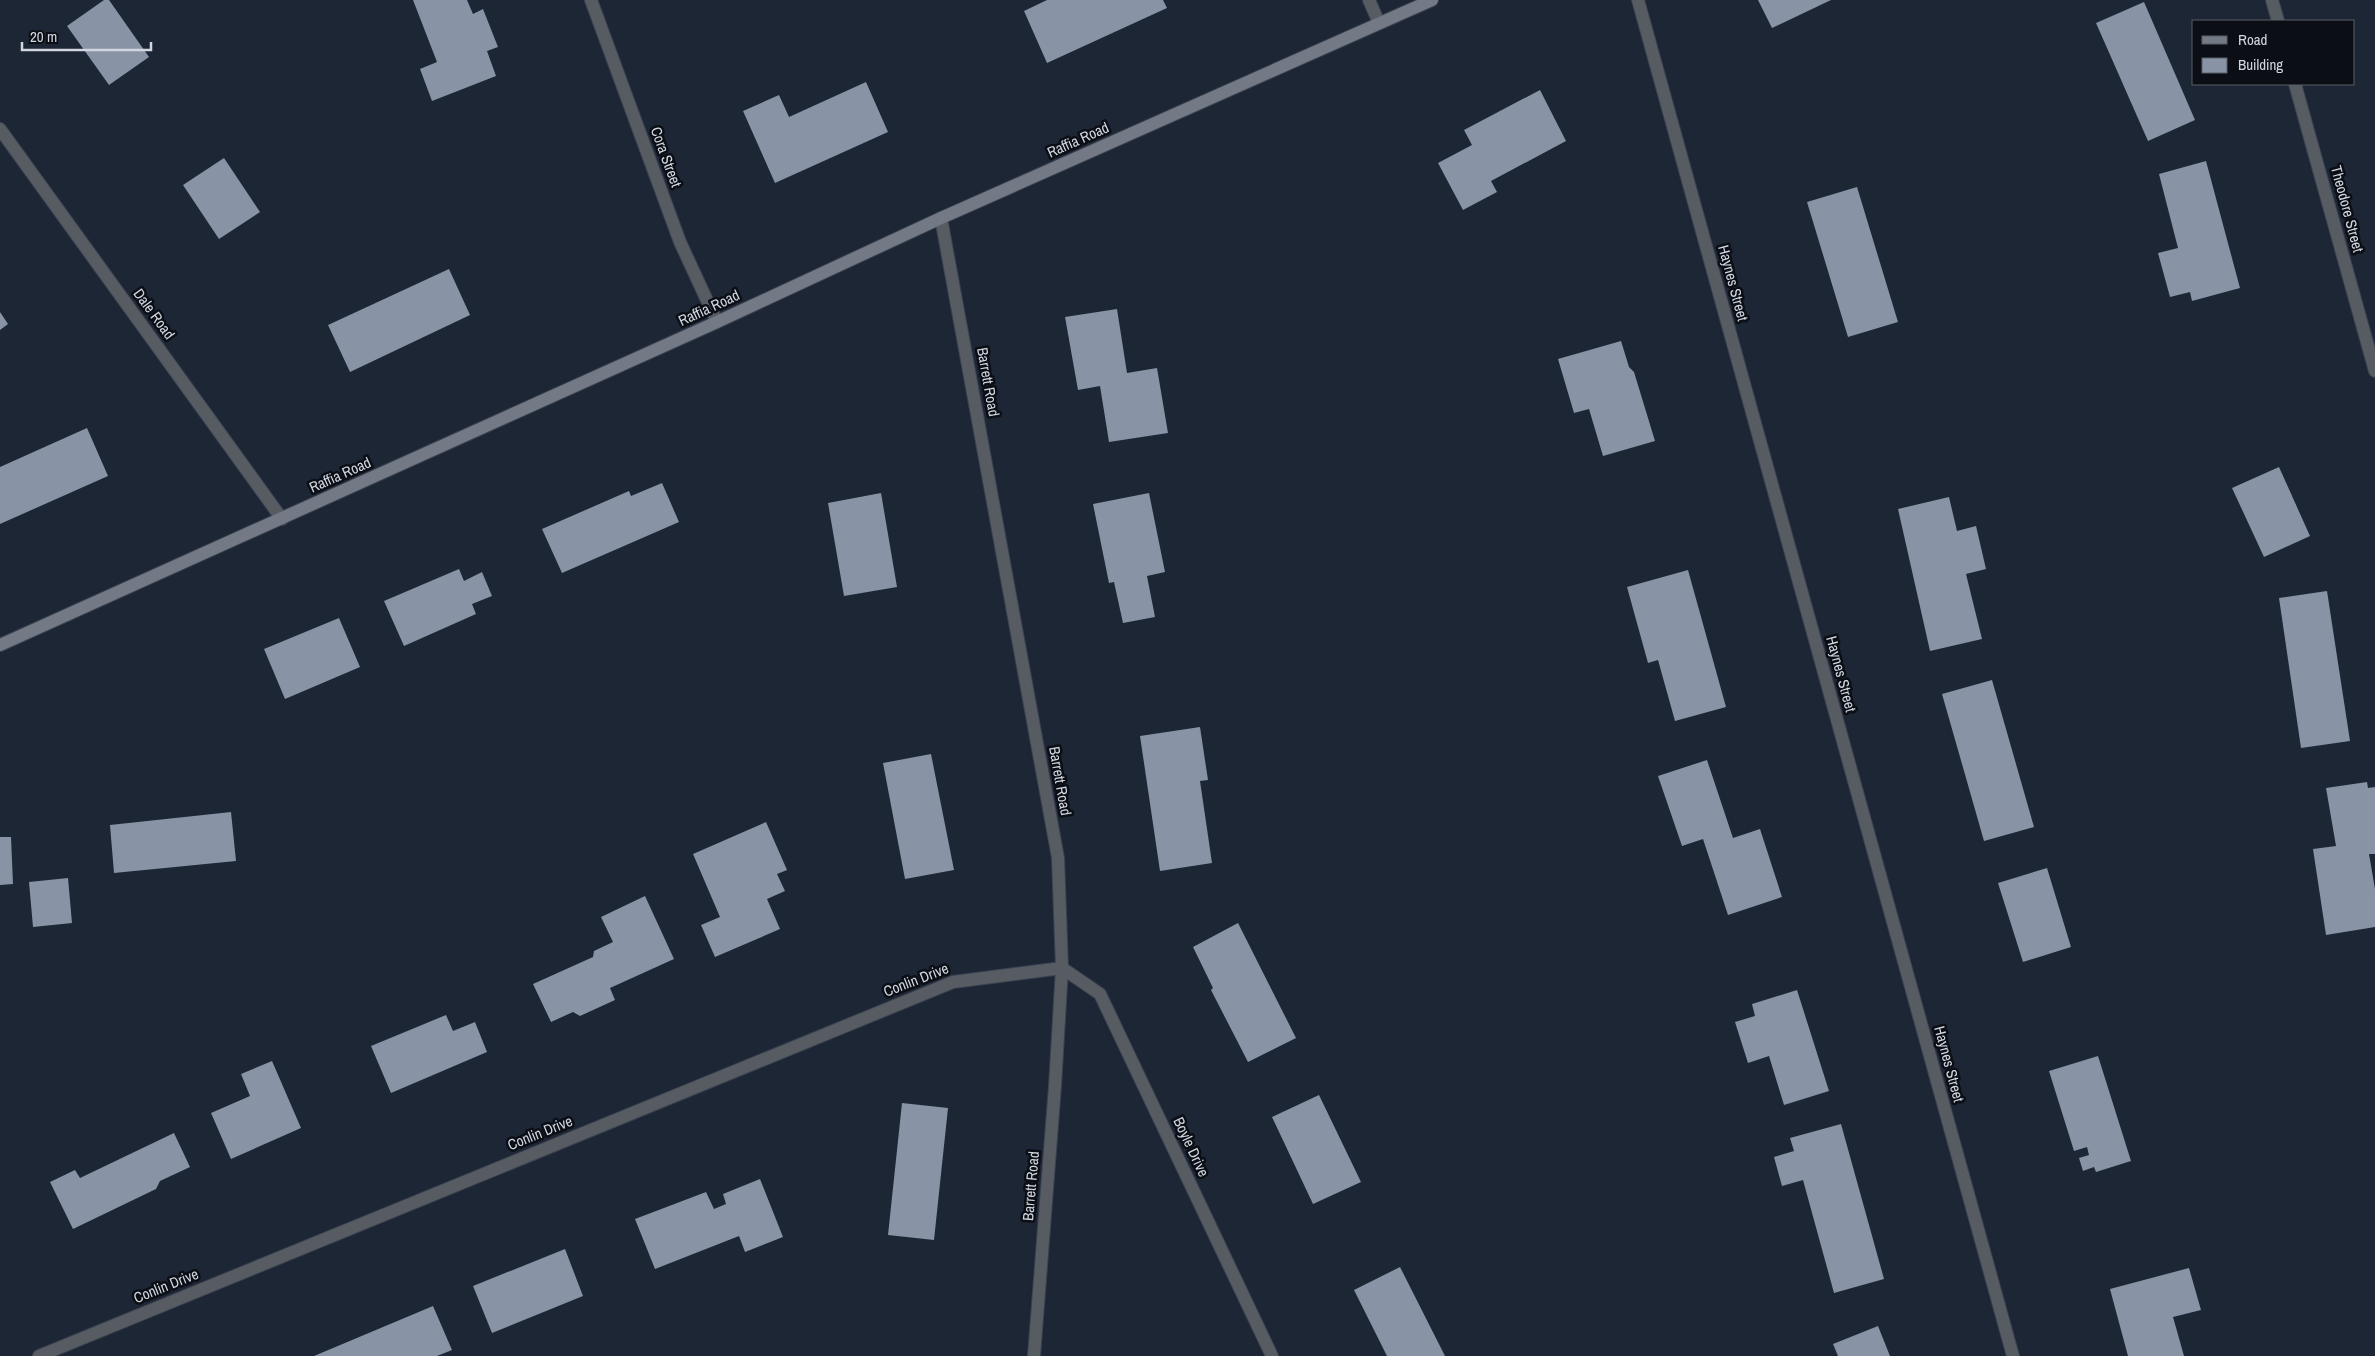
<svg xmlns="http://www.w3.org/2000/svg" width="2375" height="1356" viewBox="0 0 2375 1356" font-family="'Archivo Narrow',sans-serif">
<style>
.building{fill:#8893a5}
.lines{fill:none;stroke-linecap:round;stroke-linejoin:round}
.street-casing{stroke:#3a4250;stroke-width:14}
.secondary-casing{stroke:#3a4250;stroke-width:14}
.street{stroke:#575c63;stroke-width:12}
.secondary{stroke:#737a86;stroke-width:12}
.labels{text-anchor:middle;stroke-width:5;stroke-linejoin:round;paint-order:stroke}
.street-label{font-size:15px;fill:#d1d6e0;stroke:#0b0f15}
</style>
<rect width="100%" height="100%" fill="#1d2634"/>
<path class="building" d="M 104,0 L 109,0 L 149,57 L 109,85 L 67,26 Z
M 413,0 L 467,0 L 473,14 L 483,9 L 498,47 L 487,51 L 496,76 L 432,101 L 420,69 L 437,62 Z
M 1047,0 L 1163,0 L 1167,8 L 1047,63 L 1024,11 Z
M 1758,0 L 1831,0 L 1772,28 Z
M 2144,2 L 2195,120 L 2148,141 L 2096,23 Z
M 866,82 L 888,132 L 775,183 L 743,111 L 779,95 L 789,117 Z
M 1540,90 L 1566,141 L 1491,181 L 1497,192 L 1463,210 L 1438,163 L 1472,145 L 1464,130 Z
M 224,158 L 260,212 L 219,239 L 183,185 Z
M 2206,161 L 2240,288 L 2192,301 L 2190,292 L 2170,297 L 2158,253 L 2178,248 L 2159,174 Z
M 1857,187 L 1898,322 L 1848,337 L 1807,202 Z
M 449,269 L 470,315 L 350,372 L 328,325 Z
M 1117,309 L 1127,373 L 1157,368 L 1168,433 L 1109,442 L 1100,386 L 1078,390 L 1065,317 Z
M 0,312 L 8,324 L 0,330 Z
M 1621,341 L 1629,367 L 1634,372 L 1655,441 L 1603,456 L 1589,409 L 1574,413 L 1558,359 Z
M 87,428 L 108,476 L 0,524 L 0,467 Z
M 2279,467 L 2310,536 L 2264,557 L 2232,488 Z
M 662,483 L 679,522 L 562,573 L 542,529 L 629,491 L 631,496 Z
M 881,493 L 897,587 L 844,596 L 828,503 Z
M 1149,493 L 1165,572 L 1147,576 L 1155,617 L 1123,623 L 1114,582 L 1109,583 L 1093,504 Z
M 1949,497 L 1957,531 L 1976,526 L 1986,569 L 1966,574 L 1982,639 L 1930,651 L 1898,509 Z
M 459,569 L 464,581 L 482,572 L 492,596 L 472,604 L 476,614 L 404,646 L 384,601 Z
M 1688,570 L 1726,707 L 1675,721 L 1658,660 L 1648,663 L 1627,587 Z
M 2327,591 L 2350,741 L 2301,748 L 2279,598 Z
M 339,618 L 360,667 L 285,699 L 264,649 Z
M 1992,680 L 2034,827 L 1984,841 L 1942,694 Z
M 1200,727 L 1208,780 L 1200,781 L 1212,863 L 1160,871 L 1140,736 Z
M 931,754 L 954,870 L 905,879 L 883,763 Z
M 1707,760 L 1733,838 L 1760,829 L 1782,897 L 1728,915 L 1703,839 L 1682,846 L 1658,776 Z
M 2367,782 L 2368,788 L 2375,787 L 2375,854 L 2369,854 L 2375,889 L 2375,927 L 2326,935 L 2313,849 L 2336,846 L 2326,788 Z
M 231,812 L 236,861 L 114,873 L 110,825 Z
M 766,822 L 787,870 L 777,874 L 785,891 L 767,899 L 780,929 L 715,957 L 701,925 L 720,917 L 693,854 Z
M 0,837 L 11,837 L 13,884 L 0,885 Z
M 2047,868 L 2071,947 L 2023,962 L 1998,883 Z
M 68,878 L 72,923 L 33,927 L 29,882 Z
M 645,896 L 674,959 L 610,988 L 615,1000 L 580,1016 L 573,1012 L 551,1022 L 533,984 L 593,957 L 594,951 L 613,942 L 601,917 Z
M 1238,923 L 1296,1038 L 1248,1062 L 1211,990 L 1213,988 L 1193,947 Z
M 1797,990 L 1829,1091 L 1784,1105 L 1769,1056 L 1748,1063 L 1735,1022 L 1755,1016 L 1752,1004 Z
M 446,1015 L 453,1031 L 475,1022 L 487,1052 L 391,1093 L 371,1046 Z
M 2098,1056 L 2131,1161 L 2096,1172 L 2094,1167 L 2083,1171 L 2079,1158 L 2089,1155 L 2087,1147 L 2074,1151 L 2049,1071 Z
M 272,1061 L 301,1128 L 231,1159 L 211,1113 L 250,1096 L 241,1074 Z
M 1319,1095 L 1361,1182 L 1313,1204 L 1272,1117 Z
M 902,1103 L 948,1108 L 934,1240 L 888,1235 Z
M 1841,1124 L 1884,1279 L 1834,1293 L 1803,1180 L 1782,1186 L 1774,1157 L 1794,1151 L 1790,1138 Z
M 174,1133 L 190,1167 L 160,1181 L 156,1189 L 73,1229 L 50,1182 L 75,1170 L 80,1178 Z
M 760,1179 L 783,1237 L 745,1252 L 739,1236 L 655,1269 L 635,1219 L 706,1192 L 714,1209 L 726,1204 L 723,1194 Z
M 565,1249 L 583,1296 L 492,1333 L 473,1286 Z
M 1400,1267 L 1445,1356 L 1387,1356 L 1354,1290 Z
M 2189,1268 L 2201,1310 L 2173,1317 L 2184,1356 L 2128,1356 L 2110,1289 Z
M 433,1306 L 452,1350 L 437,1356 L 314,1356 Z
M 1878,1326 L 1890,1356 L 1838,1356 L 1833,1344 Z"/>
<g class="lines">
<defs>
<path id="street" d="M 591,0 L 680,242 L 717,322
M 1369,0 L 1379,23
M 1638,0 L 2013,1356
M 2272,0 L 2278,21
M 2295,84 L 2375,371
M 0,129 L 282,519
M 941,218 L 1058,858 L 1062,968 L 1055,1086 L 1034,1356
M 39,1356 L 953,982 L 1062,968 L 1100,994 L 1272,1356"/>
<path id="secondary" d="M 0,645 L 717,322 L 941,218 L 1432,0"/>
</defs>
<use href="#street" class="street-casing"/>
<use href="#secondary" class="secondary-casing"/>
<use href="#street" class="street"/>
<use href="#secondary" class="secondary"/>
</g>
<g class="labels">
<g class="street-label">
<text transform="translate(1078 140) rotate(-24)" y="5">Raffia Road</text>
<text transform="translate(666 157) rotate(70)" y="5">Cora Street</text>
<text transform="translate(2347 209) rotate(75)" y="5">Theodore Street</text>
<text transform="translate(1733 283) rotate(75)" y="5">Haynes Street</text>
<text transform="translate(709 308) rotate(-25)" y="5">Raffia Road</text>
<text transform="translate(154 314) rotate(54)" y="5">Dale Road</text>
<text transform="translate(988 382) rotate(80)" y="5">Barrett Road</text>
<text transform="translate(340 475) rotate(-24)" y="5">Raffia Road</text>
<text transform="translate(1841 674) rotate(75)" y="5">Haynes Street</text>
<text transform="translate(1060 781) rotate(80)" y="5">Barrett Road</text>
<text transform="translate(916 980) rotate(-21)" y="5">Conlin Drive</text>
<text transform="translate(1949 1064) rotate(75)" y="5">Haynes Street</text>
<text transform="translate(540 1133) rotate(-22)" y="5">Conlin Drive</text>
<text transform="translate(1191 1147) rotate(65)" y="5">Boyle Drive</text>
<text transform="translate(1031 1186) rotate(-85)" y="5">Barrett Road</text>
<text transform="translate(166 1286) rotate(-22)" y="5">Conlin Drive</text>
</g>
</g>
<rect x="2192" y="20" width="162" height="65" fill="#0b0f15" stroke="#5a5f66"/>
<rect x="2202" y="36" width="25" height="8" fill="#737a86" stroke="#5a5f66"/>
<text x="2238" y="45" font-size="15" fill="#d1d6e0">Road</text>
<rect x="2202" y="58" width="25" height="15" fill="#8893a5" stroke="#5a5f66"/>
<text x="2238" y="70" font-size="15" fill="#d1d6e0">Building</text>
<path d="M22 42v8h129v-8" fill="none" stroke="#d1d6e0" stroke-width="2.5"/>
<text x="30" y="42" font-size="15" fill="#d1d6e0" stroke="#0b0f15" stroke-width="4" paint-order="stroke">20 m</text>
</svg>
